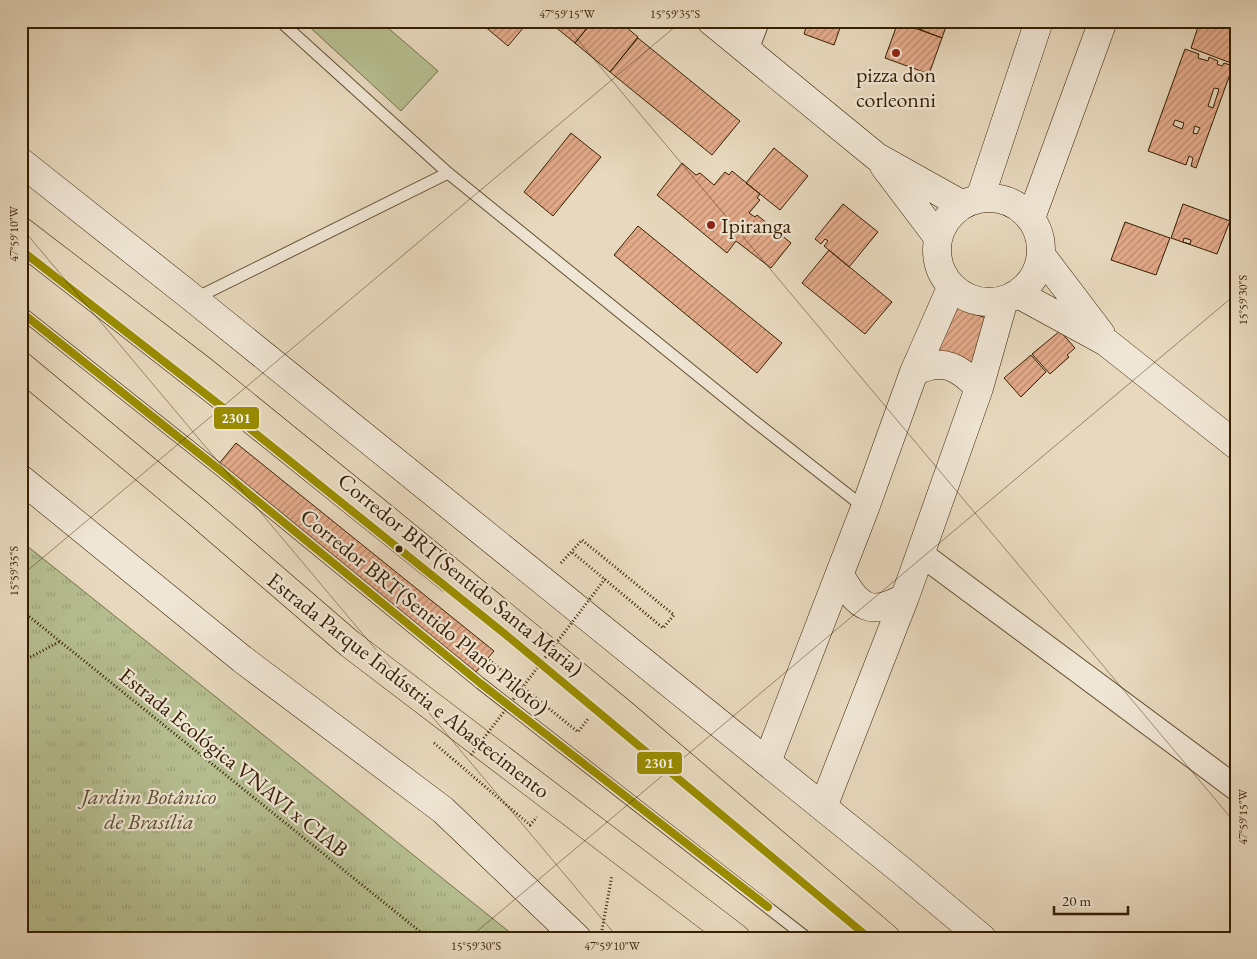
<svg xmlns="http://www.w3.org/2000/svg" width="1257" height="959" viewBox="0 0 1257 959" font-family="'EB Garamond',serif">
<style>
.green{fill:#b6bf91;stroke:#766f48}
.park{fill:url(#park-tufts);stroke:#766f48}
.building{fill:url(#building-hatch);stroke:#361f00;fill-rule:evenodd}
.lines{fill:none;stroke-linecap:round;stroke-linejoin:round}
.lane-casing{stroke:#624e30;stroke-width:13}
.street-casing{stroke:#624e30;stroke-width:26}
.secondary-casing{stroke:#361f00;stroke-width:29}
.highway-casing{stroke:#361f00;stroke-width:29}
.path{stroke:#361f00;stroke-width:3;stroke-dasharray:1 2.5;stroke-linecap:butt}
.lane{stroke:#f0e6d5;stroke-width:11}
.street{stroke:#f0e6d5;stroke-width:24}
.secondary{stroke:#f0e6d5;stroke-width:28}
.highway{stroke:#e8d9be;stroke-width:28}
.path-bridge{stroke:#361f00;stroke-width:3;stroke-dasharray:1 2.5;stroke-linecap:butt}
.bus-1-casing{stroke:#f0e6d5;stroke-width:11}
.bus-1{stroke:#9a8d00;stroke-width:8}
.ticks{fill:none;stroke:#361f00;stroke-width:1;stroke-opacity:0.45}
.poi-dot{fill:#8f2418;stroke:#f0e6d5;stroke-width:2}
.bus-dot{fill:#361f00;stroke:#f0e6d5;stroke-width:2}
.labels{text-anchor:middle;stroke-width:4.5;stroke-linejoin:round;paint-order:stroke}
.poi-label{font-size:22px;fill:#361f00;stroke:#f0e6d5}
.street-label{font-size:22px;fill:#361f00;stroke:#f0e6d5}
.park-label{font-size:22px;font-style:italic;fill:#5c4f2c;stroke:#f0e6d5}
.line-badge{stroke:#f0e6d5;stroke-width:2}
.badge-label{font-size:14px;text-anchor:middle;font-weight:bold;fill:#fff}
.neatline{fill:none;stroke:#361f00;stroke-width:2}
.ticks-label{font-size:12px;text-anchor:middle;fill:#361f00}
</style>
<defs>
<pattern id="park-tufts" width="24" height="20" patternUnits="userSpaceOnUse" patternTransform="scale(1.25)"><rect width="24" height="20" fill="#b6bf91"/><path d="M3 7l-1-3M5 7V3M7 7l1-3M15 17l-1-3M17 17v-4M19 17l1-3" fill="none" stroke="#9da47b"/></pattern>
<pattern id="building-hatch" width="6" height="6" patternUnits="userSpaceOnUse" patternTransform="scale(1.25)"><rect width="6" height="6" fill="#e4ab8b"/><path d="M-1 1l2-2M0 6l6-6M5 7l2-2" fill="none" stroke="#ba8b6f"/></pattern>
</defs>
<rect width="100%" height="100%" fill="#e8d9be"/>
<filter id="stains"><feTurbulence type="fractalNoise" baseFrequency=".004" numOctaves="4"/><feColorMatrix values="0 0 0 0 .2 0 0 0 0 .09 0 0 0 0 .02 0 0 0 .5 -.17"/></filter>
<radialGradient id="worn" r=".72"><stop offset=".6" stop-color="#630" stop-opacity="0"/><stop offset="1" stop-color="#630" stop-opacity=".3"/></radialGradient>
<path class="green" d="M 303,21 L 380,21 L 438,71 L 401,111 Z"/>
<path class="park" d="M 21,541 L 517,938 L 21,938 Z"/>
<path class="building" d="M 486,21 L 491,22 L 529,21 L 508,46 L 483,25 Z
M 548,21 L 593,21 L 575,43 Z
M 593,21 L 619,21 L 638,37 L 610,72 L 575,43 Z
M 808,21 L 833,21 L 841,25 L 834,45 L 804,34 Z
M 899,21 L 948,21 L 942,38 Z
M 1200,21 L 1220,21 L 1236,27 L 1236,51 L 1231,63 L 1191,48 Z
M 898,22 L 942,38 L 929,74 L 885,58 Z
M 638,38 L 740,121 L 712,155 L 610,72 Z
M 1185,49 L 1199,54 L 1198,58 L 1208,61 L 1209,57 L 1218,61 L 1217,64 L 1222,66 L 1224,63 L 1233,66 L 1196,168 L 1191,166 L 1193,158 L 1189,156 L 1186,165 L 1148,151 ZM 1214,88 L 1219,89 L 1213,108 L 1208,106 ZM 1175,120 L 1184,123 L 1182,129 L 1173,125 ZM 1195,126 L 1200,128 L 1197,134 L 1193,133 Z
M 571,133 L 601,157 L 553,216 L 524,192 Z
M 774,148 L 808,176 L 780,210 L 746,183 Z
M 682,163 L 696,175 L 700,173 L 714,185 L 725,172 L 729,175 L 732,171 L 760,194 L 757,198 L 760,200 L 749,213 L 755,217 L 757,215 L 791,243 L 771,268 L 736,241 L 727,253 L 657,195 Z
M 843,204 L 878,232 L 849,267 L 824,246 L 828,241 L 825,239 L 821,244 L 815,239 Z
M 1183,204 L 1230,221 L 1217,254 L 1171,238 ZM 1184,238 L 1191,240 L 1190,244 L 1183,242 Z
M 1125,222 L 1170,238 L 1156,275 L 1111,260 Z
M 638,226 L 782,343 L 757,373 L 614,255 Z
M 829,250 L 892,302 L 865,334 L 802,283 Z
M 941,302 L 1006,325 L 989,370 L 925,347 Z
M 1060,331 L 1075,348 L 1067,355 L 1069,357 L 1050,374 L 1032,354 Z
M 1031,355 L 1046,372 L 1021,397 L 1004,378 Z
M 236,443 L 494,651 L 476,672 L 218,465 Z"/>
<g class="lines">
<defs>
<path id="lane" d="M 280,21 L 448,173 L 754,421 L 865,508
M 21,250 L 244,424 L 446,586
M 194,299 L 448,173
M 21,312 L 221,471 L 480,683 L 807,938"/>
<path id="street" d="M 746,50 L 757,21
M 920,553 L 1236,788"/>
<path id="secondary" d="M 711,21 L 877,157 L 961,204
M 21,162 L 194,299 L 902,871 L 982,938
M 884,166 L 937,236
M937 250a52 52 0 1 1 104 0a52 52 0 1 1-104 0Z
M 980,198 L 1039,21
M 1031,218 L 1103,21
M 1041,255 L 1101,334
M 1018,294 L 1106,342 L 1236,445
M 914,372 C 943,357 959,367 979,388
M 21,479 L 242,659 L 443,810 L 577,938
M 840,575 C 858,608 871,617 905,597
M 767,762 L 865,508 L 914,372 L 951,288
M 823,807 L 905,597 L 979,388 L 1004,300"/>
<path id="highway" d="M 21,231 L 202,370 L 382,516 L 622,713 L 886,938
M 21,366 L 198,513 L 350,644 L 736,938"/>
</defs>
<use href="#lane" class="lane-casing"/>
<use href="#street" class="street-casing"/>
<use href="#secondary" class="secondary-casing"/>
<use href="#highway" class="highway-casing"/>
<path class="path" d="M 561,563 L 582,540 L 674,615 L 663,628 L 572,552
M 21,610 L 428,938
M 489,660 L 578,732 L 588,719
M 21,662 L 59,642
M 434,743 L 530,825 L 537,817
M 602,930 L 612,875"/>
<use href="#lane" class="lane"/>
<use href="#street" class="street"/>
<use href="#secondary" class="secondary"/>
<use href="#highway" class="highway"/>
<path class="path-bridge" d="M 471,755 L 605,579"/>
<defs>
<path id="bus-1" d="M 21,250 L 244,424 L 511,639 L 869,938
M 21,312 L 221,471 L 480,683 L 768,907"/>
</defs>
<use href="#bus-1" class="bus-1-casing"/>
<use href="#bus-1" class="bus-1"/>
</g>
<path class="ticks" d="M 562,21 L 1236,824M 21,227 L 618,938M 21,576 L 682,21M 469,938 L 1236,294"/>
<g class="poi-dot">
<circle cx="896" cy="53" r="5"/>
<circle cx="711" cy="225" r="5"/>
</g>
<circle class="bus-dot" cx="399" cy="549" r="4.5"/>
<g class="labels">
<g class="poi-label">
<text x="896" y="82">pizza don<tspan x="896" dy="25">corleonni</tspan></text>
<text x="721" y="233" text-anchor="start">Ipiranga</text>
</g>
<g class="street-label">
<text transform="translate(461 574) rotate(39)" y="8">Corredor BRT(Sentido Santa Maria)</text>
<text transform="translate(425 611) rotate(39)" y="8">Corredor BRT(Sentido Plano Piloto)</text>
<text transform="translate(409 685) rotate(38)" y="8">Estrada Parque Indústria e Abastecimento</text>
<text transform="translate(234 762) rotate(39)" y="8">Estrada Ecológica VNAVI x CIAB</text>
</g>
<g class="park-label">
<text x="149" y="804">Jardim Botânico<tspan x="149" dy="25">de Brasília</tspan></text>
</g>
</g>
<g class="line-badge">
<rect x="213" y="406" width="47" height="24" rx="5" fill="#9a8d00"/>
<rect x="636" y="751" width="47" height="24" rx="5" fill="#9a8d00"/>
</g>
<g class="badge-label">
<text x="236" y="423">2301</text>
<text x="659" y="768">2301</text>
</g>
<rect width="1257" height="959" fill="none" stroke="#e8d9be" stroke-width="55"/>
<path d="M1054 906v8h74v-8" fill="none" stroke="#361f00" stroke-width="2.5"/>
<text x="1062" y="906" font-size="15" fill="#361f00" stroke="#f0e6d5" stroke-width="4" paint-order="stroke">20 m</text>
<rect x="28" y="28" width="1202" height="904" class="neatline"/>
<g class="ticks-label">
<text x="567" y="18">47°59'15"W</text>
<text x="675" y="18">15°59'35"S</text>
<text transform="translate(14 234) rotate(-90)" y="4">47°59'10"W</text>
<text transform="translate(1243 300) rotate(-90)" y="4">15°59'30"S</text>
<text transform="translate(14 571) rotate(-90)" y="4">15°59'35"S</text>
<text transform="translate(1243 817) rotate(-90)" y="4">47°59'15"W</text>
<text x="476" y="950">15°59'30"S</text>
<text x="612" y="950">47°59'10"W</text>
</g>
<rect width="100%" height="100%" filter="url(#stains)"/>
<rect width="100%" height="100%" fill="url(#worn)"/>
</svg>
